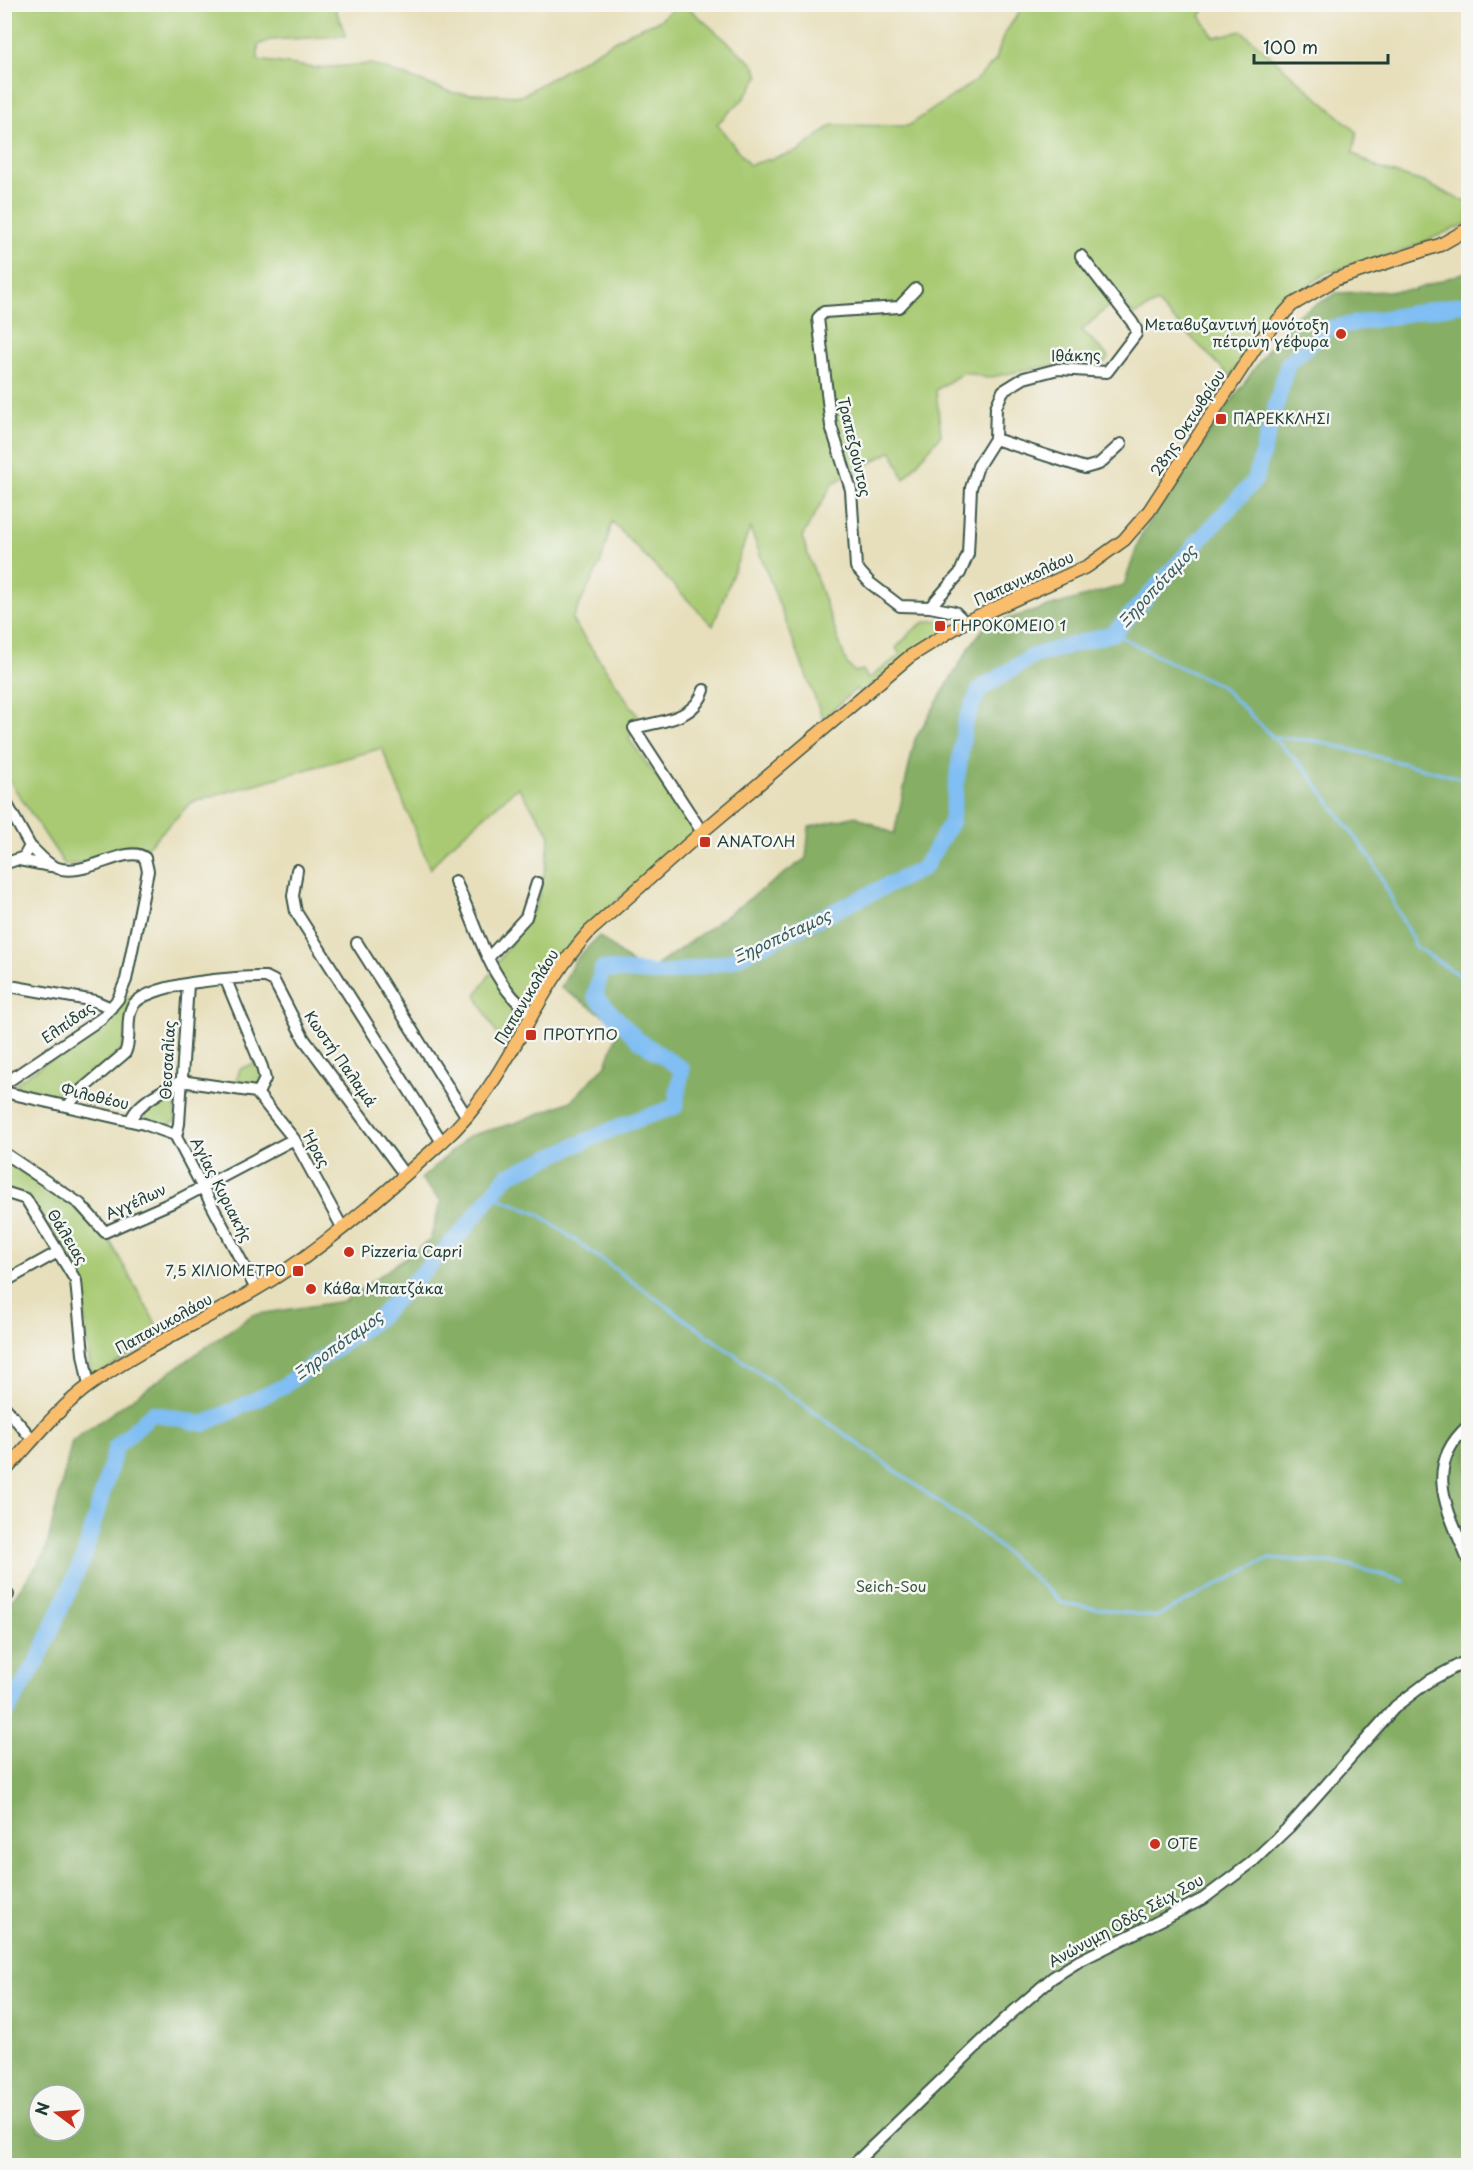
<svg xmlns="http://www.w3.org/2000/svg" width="1473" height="2170" viewBox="0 0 1473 2170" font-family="'Playpen Sans',sans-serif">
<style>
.green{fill:#a9ca73;stroke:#648454;stroke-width:1.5}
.forest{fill:#86ae65;stroke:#52764c;stroke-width:1.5;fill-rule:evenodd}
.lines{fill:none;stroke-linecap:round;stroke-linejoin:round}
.stream{stroke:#80bef3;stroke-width:3}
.river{stroke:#80bef3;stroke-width:16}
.minor-casing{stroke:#3d5548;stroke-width:14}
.major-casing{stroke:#3d5548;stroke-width:15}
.minor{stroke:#fff;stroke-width:10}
.major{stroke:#f9be6d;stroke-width:12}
.poi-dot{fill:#c8321e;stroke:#f6f6f2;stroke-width:2}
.labels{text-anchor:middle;stroke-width:5;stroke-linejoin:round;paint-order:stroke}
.poi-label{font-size:15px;fill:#1f3d34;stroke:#f6f6f2;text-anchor:start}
.street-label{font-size:15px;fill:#1f3d34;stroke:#f6f6f2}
.park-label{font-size:15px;fill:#3b5941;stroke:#f6f6f2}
.water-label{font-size:16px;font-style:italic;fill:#375d64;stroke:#f6f6f2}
</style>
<rect width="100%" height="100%" fill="#f6f6f2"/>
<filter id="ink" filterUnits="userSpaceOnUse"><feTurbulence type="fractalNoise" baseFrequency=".0167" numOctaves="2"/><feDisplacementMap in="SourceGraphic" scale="12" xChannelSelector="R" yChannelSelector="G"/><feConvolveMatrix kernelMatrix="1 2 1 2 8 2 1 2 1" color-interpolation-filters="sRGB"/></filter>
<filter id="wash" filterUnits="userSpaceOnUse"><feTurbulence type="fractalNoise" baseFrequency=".008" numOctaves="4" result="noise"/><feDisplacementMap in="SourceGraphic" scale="24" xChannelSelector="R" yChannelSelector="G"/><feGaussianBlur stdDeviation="1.35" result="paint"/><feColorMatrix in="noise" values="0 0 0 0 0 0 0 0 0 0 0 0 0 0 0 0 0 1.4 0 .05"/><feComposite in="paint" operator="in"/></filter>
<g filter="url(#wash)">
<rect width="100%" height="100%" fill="#e7dfbb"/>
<path class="green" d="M 4,5 L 334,5 L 346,36 L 270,40 L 258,45 L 258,60 L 317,68 L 371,64 L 454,93 L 521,96 L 630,32 L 660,20 L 677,5 L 685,5 L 754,65 L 759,76 L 744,98 L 717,124 L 749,165 L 799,151 L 832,125 L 908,126 L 975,81 L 996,60 L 1003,36 L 1024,5 L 1207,5 L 1200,16 L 1214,37 L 1242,31 L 1357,132 L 1353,153 L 1378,168 L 1423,182 L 1461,200 L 1468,200 L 1468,223 L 1397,253 L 1326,273 L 1271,314 L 1230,376 L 1157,303 L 1134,315 L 1118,298 L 1082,330 L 1109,357 L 1104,363 L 1040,367 L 987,378 L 964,372 L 936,390 L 941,435 L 904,479 L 892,451 L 833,483 L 802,537 L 847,664 L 855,672 L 863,670 L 868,679 L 900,655 L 896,648 C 918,626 919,617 952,621 L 953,624 L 860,693 L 856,689 L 823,719 L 750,528 L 713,626 L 612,522 L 601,562 L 572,620 L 638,716 L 629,739 L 697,833 L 578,933 L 503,1046 L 476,995 L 536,906 L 546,866 L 550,834 L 518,787 L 449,847 L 430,869 L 382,748 L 192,802 L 147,847 L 90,862 L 65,865 L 5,774 Z
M 125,997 L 133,998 L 122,1049 L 66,1101 L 19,1090 L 16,1083 L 104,1023 Z
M 258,1062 L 263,1075 L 253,1089 L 235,1086 L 240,1069 Z
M 169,1094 L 176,1097 L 175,1121 L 166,1126 L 144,1117 L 144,1110 Z
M 5,1160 L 74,1203 L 105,1232 L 162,1335 L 91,1379 L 80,1271 L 31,1200 L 5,1190 Z"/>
<path class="forest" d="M 1468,271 L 1468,2165 L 5,2166 L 5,1609 L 45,1554 L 72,1441 L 252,1315 L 344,1301 L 430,1240 L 441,1201 L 421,1179 L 469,1136 L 515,1123 L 571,1101 L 606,1065 L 620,1026 L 561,988 L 575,960 L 599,936 L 645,974 L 806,858 L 809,827 L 856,816 L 894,834 L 915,739 L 969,648 L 986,625 L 1124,585 L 1141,535 L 1226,409 L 1269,348 L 1299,314 L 1337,293 L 1414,290 ZM 39,2095 L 75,2095 L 75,2131 L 39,2131 Z"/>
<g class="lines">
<path class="stream" d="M 1114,633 L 1165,660 L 1220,685 L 1306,770 L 1372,860 L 1416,947 L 1468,981
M 1272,737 L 1317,741 L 1468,780
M 492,1195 L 540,1215 L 722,1346 L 989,1538 L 1062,1603 L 1156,1617 L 1269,1558 L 1344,1564 L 1404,1581"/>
<path class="river" d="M 4,1716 L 38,1660 L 84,1556 L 116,1447 L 152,1413 L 204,1424 L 282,1387 L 378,1318 L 462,1232 L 507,1176 L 622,1125 L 675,1107 L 682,1069 L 638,1040 L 595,996 L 602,969 L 664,974 L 730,961 L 924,868 L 951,822 L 965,722 L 980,689 L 1033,656 L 1114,633 L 1255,480 L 1288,363 L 1329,328 L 1468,303"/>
</g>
</g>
<g filter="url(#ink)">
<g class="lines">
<defs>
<path id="minor" d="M 916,289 L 899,307 L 824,312 L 818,318 L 831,426 L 851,490 L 856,567 L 870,583 L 900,606 L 930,607
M 995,439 L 1085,468 L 1099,464 L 1121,444
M 965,622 L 955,612 L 930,607 L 960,573 L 968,554 L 971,488 L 978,466 L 995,439 L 996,407 L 1003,391 L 1024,378 L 1058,369 L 1107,372 L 1136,334 L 1136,329 L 1132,322 L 1081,256
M 4,799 L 30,846 L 24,857 L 4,864
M 702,832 L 634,728 C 661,721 694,720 704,690
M 19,860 L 51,866
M 297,870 L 293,896 L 296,912 L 442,1142
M 455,881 C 478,926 488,984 532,1014
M 357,943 L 467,1117
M 489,957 L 526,917 L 537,883
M 226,980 L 262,1067 L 265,1079 L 258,1093
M 4,985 L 95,1001 L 111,1008
M 4,1084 L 102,1018 L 118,999 L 126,980 L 148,871 L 145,858 C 127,843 83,880 55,867 C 45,863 37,852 30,846
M 4,1092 L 144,1124 L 175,1135 L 256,1289
M 68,1106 L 79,1092 L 125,1053 C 132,1038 125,1021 132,1007 C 143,983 240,976 266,977 L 274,981 L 304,1039 L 404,1174
M 131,1121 C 134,1104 167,1088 181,1081 L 256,1092 L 294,1139 L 342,1227
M 176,1137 L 179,1124 L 188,984
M 4,1153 L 80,1204 L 105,1232 L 180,1199 L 294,1139
M 4,1192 L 26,1199 L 76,1281 L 83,1354 L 89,1386
M 4,1282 L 58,1252
M 4,1406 L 33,1440
M 1468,1426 C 1421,1468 1449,1512 1468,1560
M 4,1598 L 8,1595
M 852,2166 L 1006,2018 L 1052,1978 L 1079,1961 L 1203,1899 L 1251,1863 L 1289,1827 L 1396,1706 L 1429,1681 L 1468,1660"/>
<path id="major" d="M 4,1472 C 32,1442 57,1409 90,1385 C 152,1341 223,1313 285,1271 C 341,1233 393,1186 443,1141 C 508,1083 531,995 590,931 L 702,832 L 909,657 L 965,622 L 1088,566 L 1124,540 L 1149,511 L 1261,339 L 1292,305 L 1336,279 L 1440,245 L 1468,229"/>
</defs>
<use href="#minor" class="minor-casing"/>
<use href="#major" class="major-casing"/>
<use href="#minor" class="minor"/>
<use href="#major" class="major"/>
</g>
</g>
<g class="poi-dot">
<circle cx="1341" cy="334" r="6"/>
<rect x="1215" y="413" width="12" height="12" rx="3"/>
<rect x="934" y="620" width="12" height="12" rx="3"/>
<rect x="699" y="836" width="12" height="12" rx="3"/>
<rect x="525" y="1029" width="12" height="12" rx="3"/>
<circle cx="349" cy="1252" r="6"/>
<rect x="292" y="1265" width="12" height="12" rx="3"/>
<circle cx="311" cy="1289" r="6"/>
<circle cx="1155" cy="1844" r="6"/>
</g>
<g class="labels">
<g class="poi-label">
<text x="1329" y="330" text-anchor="end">Μεταβυζαντινή μονότοξη<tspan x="1329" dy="17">πέτρινη γέφυρα</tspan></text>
<text x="1233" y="424">ΠΑΡΕΚΚΛΗΣΙ</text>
<text x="952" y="631">ΓΗΡΟΚΟΜΕΙΟ 1</text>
<text x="717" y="847">ΑΝΑΤΟΛΗ</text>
<text x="543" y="1040">ΠΡΟΤΥΠΟ</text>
<text x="361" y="1257">Pizzeria Capri</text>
<text x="286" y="1276" text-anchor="end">7,5 ΧΙΛΙΟΜΕΤΡΟ</text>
<text x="323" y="1294">Κάβα Μπατζάκα</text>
<text x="1167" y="1849">ΟΤΕ</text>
</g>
<g class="street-label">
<text transform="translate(1076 356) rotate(-1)" y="5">Ιθάκης</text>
<text transform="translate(1188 423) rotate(-57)" y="5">28ης Οκτωβρίου</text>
<text transform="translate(854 447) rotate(77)" y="5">Τραπεζούντος</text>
<text transform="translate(1024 579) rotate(-25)" y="5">Παπανικολάου</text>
<text transform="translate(527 997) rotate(-59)" y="5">Παπανικολάου</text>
<text transform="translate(68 1023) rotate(-35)" y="5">Ελπίδας</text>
<text transform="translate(340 1059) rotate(55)" y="5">Κωστή Παλαμά</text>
<text transform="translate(168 1060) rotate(-87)" y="5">Θεσσαλίας</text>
<text transform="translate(95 1097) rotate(13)" y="5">Φιλοθέου</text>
<text transform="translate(316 1150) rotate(61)" y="5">Ήρας</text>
<text transform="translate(221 1190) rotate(63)" y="5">Αγίας Κυριακής</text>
<text transform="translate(136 1202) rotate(-24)" y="5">Αγγέλων</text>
<text transform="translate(67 1237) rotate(58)" y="5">Θάλειας</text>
<text transform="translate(164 1324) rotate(-29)" y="5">Παπανικολάου</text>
<text transform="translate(1126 1921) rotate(-29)" y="5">Ανώνυμη Οδός Σέιχ Σου</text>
</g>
<g class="park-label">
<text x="891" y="1592">Seich-Sou</text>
</g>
<g class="water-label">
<text transform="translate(1157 586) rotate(-47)" y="6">Ξηροπόταμος</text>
<text transform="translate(782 936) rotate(-25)" y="6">Ξηροπόταμος</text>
<text transform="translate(338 1345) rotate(-36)" y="6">Ξηροπόταμος</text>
</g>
</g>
<rect width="1473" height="2170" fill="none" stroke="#f6f6f2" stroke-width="24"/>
<g transform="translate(57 2113) rotate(286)"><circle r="28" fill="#f6f6f2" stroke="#a0aca6" stroke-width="1.5"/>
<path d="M0-4.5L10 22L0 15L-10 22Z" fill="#c8321e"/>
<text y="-9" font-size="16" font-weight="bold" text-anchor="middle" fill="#1f3d34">N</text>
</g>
<path d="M1254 54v9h134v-9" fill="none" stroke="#1f3d34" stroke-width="3"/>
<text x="1263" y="54" font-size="18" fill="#1f3d34" stroke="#f6f6f2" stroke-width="4.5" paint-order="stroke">100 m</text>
</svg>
